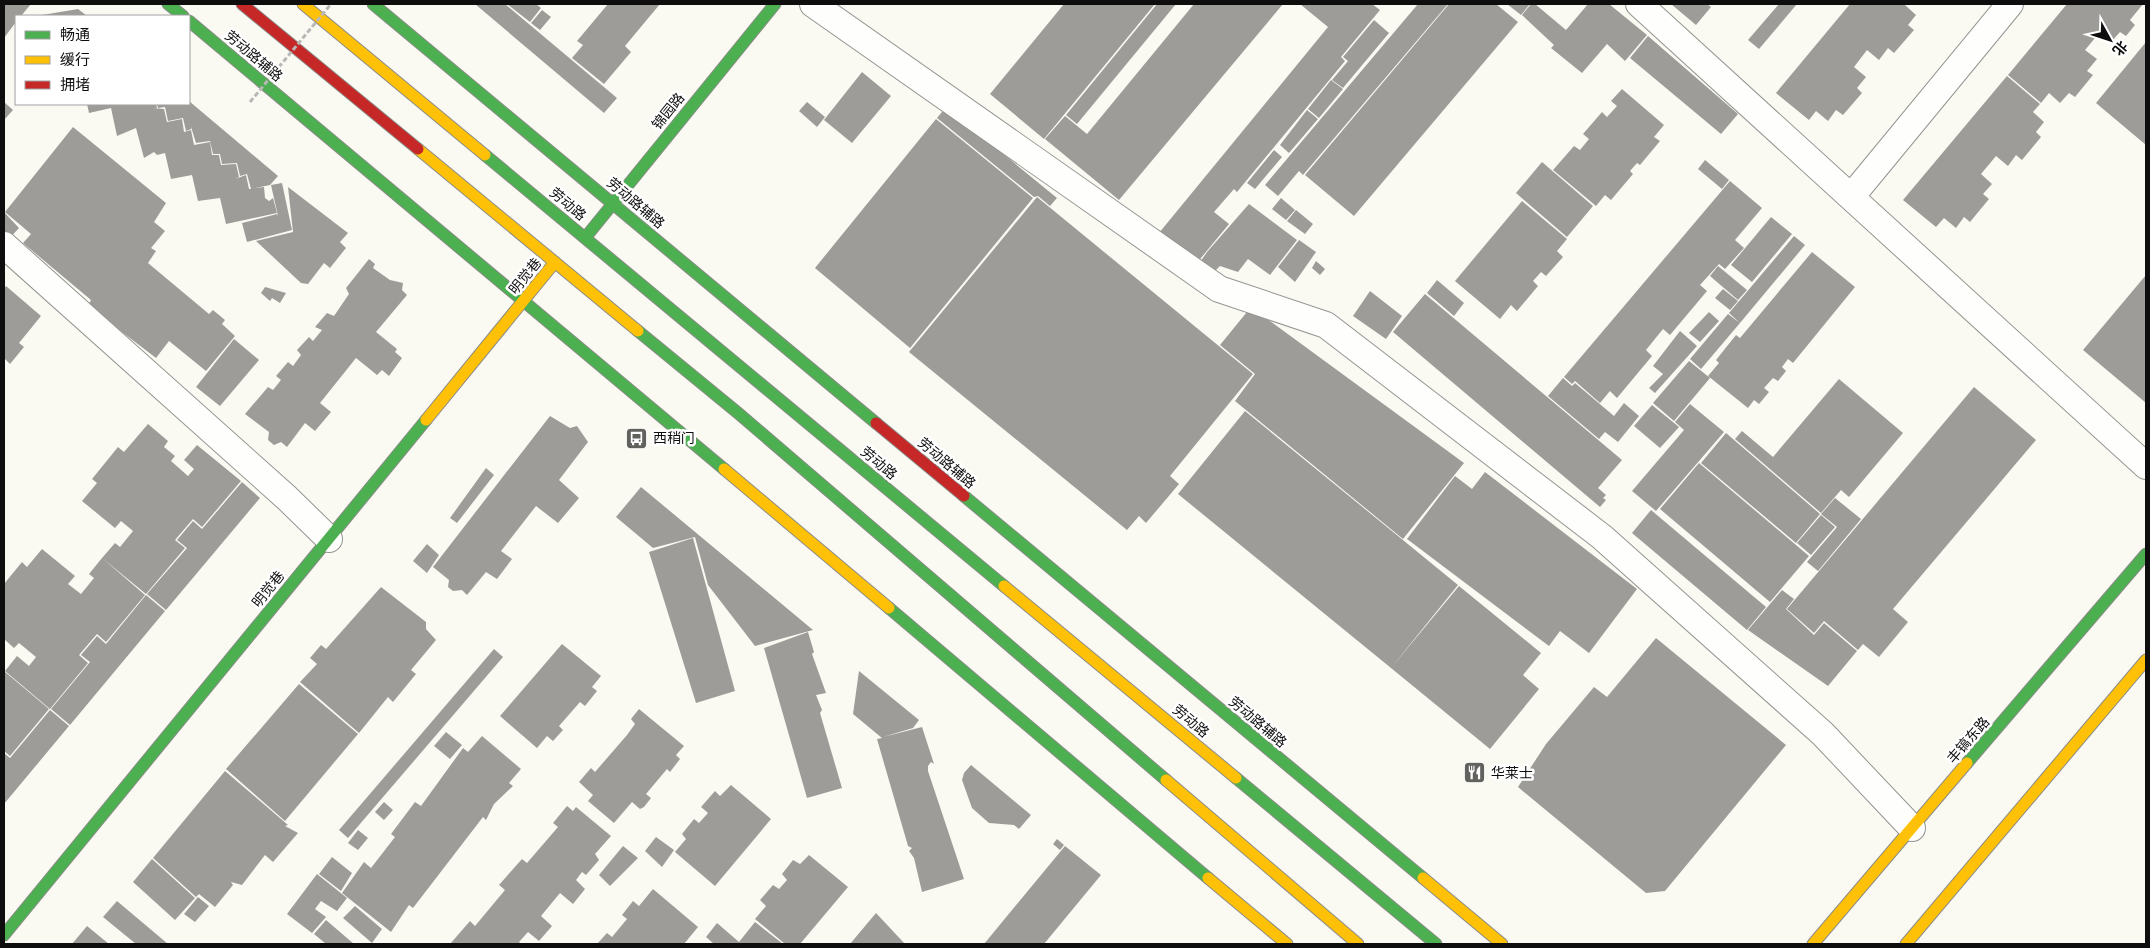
<svg xmlns="http://www.w3.org/2000/svg" width="2150" height="948" viewBox="0 0 2150 948" font-family="'Roboto Serif','Noto Sans SC',serif">
<style>
.building{fill:#9e9c98}
.lines{fill:none;stroke-linecap:round;stroke-linejoin:round}
.street-casing{stroke:#949491;stroke-width:28}
.fast-casing{stroke:#8b8b88;stroke-width:13}
.slow-casing{stroke:#8b8b88;stroke-width:13}
.jam-casing{stroke:#8b8b88;stroke-width:13}
.street{stroke:#fefefd;stroke-width:26}
.fast{stroke:#4caf50;stroke-width:11}
.slow{stroke:#ffc107;stroke-width:11}
.jam{stroke:#c62828;stroke-width:11}
.path-bridge{stroke:#b8b8b7;stroke-width:3;stroke-dasharray:5 2.5;stroke-linecap:butt}
.labels{text-anchor:middle;stroke-width:5;stroke-linejoin:round;paint-order:stroke}
.street-label{font-size:14px;fill:#0e0e0e;stroke:#fff}
.poi-label{font-size:14px;fill:#0e0e0e;stroke:#fff;text-anchor:start}
</style>
<rect width="100%" height="100%" fill="#fafaf3"/>
<path class="building" d="M 4,4 L 31,4 L 21,16 L 16,16 L 16,22 L 4,38 Z
M 475,4 L 505,4 L 617,98 L 604,113 Z
M 507,4 L 536,4 L 541,8 L 530,22 Z
M 608,4 L 660,4 L 625,46 L 631,52 L 604,84 L 572,58 L 583,45 L 577,41 Z
M 1064,4 L 1155,4 L 1044,139 L 990,94 Z
M 1157,4 L 1176,4 L 1077,124 L 1066,115 Z
M 1194,4 L 1283,4 L 1119,200 L 1045,139 L 1065,116 L 1087,134 Z
M 1300,4 L 1372,4 L 1380,10 L 1341,57 L 1345,61 L 1237,192 L 1234,189 L 1214,212 L 1229,224 L 1196,264 L 1159,233 L 1328,27 Z
M 1418,4 L 1448,4 L 1303,175 L 1299,171 L 1278,196 L 1265,185 Z
M 1449,4 L 1496,4 L 1518,22 L 1354,216 L 1305,175 Z
M 1507,4 L 1530,4 L 1521,15 Z
M 1531,4 L 1535,4 L 1566,30 L 1588,4 L 1609,4 L 1647,35 L 1625,61 L 1607,44 L 1582,73 L 1551,48 L 1554,45 L 1522,15 Z
M 1671,4 L 1707,4 L 1711,7 L 1696,25 Z
M 1779,4 L 1797,4 L 1759,49 L 1748,40 Z
M 1850,4 L 1906,4 L 1905,5 L 1916,15 L 1908,25 L 1914,30 L 1894,53 L 1888,48 L 1879,60 L 1867,50 L 1854,67 L 1866,77 L 1857,88 L 1862,93 L 1843,115 L 1836,110 L 1828,121 L 1816,111 L 1809,120 L 1776,93 Z
M 2067,4 L 2143,4 L 2130,20 L 2135,25 L 2126,36 L 2120,32 L 2111,42 L 2100,32 L 2085,50 L 2097,59 L 2087,71 L 2093,75 L 2075,97 L 2069,93 L 2060,103 L 2049,93 L 2041,103 L 2008,75 Z
M 78,9 L 87,16 L 42,16 L 42,15 Z
M 542,10 L 551,17 L 540,30 L 531,23 Z
M 1374,20 L 1389,33 L 1343,88 L 1332,80 L 1348,61 L 1343,57 Z
M 1648,36 L 1738,114 L 1721,134 L 1630,58 Z
M 2146,42 L 2146,145 L 2096,103 Z
M 862,72 L 891,96 L 852,143 L 824,120 Z
M 2007,76 L 2040,104 L 2033,112 L 2044,122 L 2036,132 L 2041,137 L 2022,160 L 2016,155 L 2008,166 L 1996,156 L 1981,174 L 1992,184 L 1983,194 L 1989,199 L 1970,222 L 1964,217 L 1956,228 L 1944,218 L 1936,227 L 1903,200 Z
M 1331,80 L 1343,89 L 1319,118 L 1308,109 Z
M 1622,89 L 1664,125 L 1654,137 L 1660,141 L 1640,165 L 1637,163 L 1630,171 L 1633,174 L 1611,200 L 1605,195 L 1596,206 L 1553,170 L 1574,146 L 1580,150 L 1589,139 L 1583,134 L 1602,112 L 1607,117 L 1617,106 L 1611,101 Z
M 189,101 L 278,176 L 270,185 L 251,189 L 247,174 L 240,176 L 237,163 L 222,164 L 220,154 L 213,154 L 210,141 L 196,143 L 191,127 L 191,129 L 186,131 L 183,118 L 168,121 L 165,107 L 158,108 L 157,104 L 189,104 Z
M 4,102 L 13,110 L 4,120 Z
M 807,102 L 825,117 L 817,127 L 799,111 Z
M 87,104 L 156,104 L 157,108 L 153,108 L 164,109 L 167,122 L 182,119 L 184,132 L 191,130 L 194,145 L 210,142 L 212,155 L 219,155 L 221,165 L 236,164 L 239,177 L 235,179 L 246,175 L 249,189 L 264,187 L 265,198 L 269,201 L 273,198 L 277,213 L 226,224 L 220,198 L 198,201 L 192,175 L 171,179 L 165,153 L 157,155 L 154,152 L 144,158 L 136,128 L 117,136 L 111,108 L 89,113 Z
M 946,107 L 1057,198 L 1050,206 L 1038,196 L 1034,197 L 937,118 Z
M 1307,110 L 1318,119 L 1289,153 L 1280,145 Z
M 936,119 L 1033,198 L 910,348 L 815,268 Z
M 73,127 L 166,203 L 154,222 L 165,231 L 151,248 L 156,251 L 148,263 L 209,314 L 213,310 L 225,320 L 222,324 L 235,336 L 206,371 L 169,341 L 156,358 L 122,332 L 89,304 L 91,300 L 23,243 L 31,234 L 5,212 Z
M 1274,150 L 1282,157 L 1255,189 L 1247,183 Z
M 1705,160 L 1729,180 L 1722,189 L 1698,169 Z
M 1542,162 L 1593,206 L 1567,237 L 1516,193 Z
M 1730,181 L 1762,208 L 1735,240 L 1744,248 L 1725,269 L 1719,264 L 1700,285 L 1707,291 L 1670,335 L 1663,329 L 1646,350 L 1652,356 L 1617,398 L 1610,391 L 1600,403 L 1575,381 L 1572,384 L 1564,377 Z
M 282,183 L 292,230 L 247,242 L 242,223 L 277,214 L 278,216 L 271,185 Z
M 288,187 L 348,233 L 340,242 L 346,248 L 330,268 L 324,263 L 308,284 L 301,283 L 256,241 L 293,232 Z
M 1037,197 L 1253,374 L 1170,476 L 1179,484 L 1146,523 L 1139,516 L 1127,530 L 909,352 Z
M 1281,198 L 1295,210 L 1286,220 L 1272,209 Z
M 1522,201 L 1567,239 L 1557,251 L 1563,257 L 1546,276 L 1541,272 L 1533,281 L 1538,286 L 1517,311 L 1511,305 L 1500,319 L 1455,281 Z
M 1249,204 L 1297,240 L 1270,275 L 1248,259 L 1238,272 L 1220,266 L 1216,270 L 1203,269 L 1198,265 L 1207,252 Z
M 1296,210 L 1313,224 L 1305,234 L 1287,221 Z
M 4,212 L 19,228 L 7,241 L 4,238 Z
M 1771,217 L 1792,234 L 1752,282 L 1731,265 Z
M 1794,236 L 1805,245 L 1740,323 L 1729,313 Z
M 1299,240 L 1316,252 L 1295,282 L 1278,267 Z
M 1812,252 L 1855,287 L 1793,363 L 1788,359 L 1782,367 L 1786,371 L 1778,381 L 1773,378 L 1764,388 L 1769,392 L 1759,404 L 1754,400 L 1748,408 L 1708,376 L 1719,363 L 1716,360 L 1736,335 L 1740,338 Z
M 369,259 L 375,264 L 373,268 L 390,280 L 403,283 L 402,290 L 407,295 L 376,332 L 397,349 L 395,352 L 402,358 L 389,376 L 382,370 L 377,375 L 356,358 L 320,403 L 331,412 L 315,431 L 305,423 L 287,447 L 281,442 L 274,445 L 268,440 L 269,432 L 245,414 L 268,387 L 273,390 L 281,380 L 276,376 L 288,362 L 293,366 L 301,355 L 297,350 L 309,337 L 313,341 L 322,330 L 315,327 L 327,313 L 334,316 L 349,294 L 346,288 Z
M 1316,261 L 1325,269 L 1320,275 L 1312,268 Z
M 1718,266 L 1747,290 L 1738,300 L 1710,276 Z
M 2146,275 L 2146,403 L 2083,350 Z
M 1437,280 L 1464,303 L 1454,316 L 1427,293 Z
M 6,286 L 41,316 L 19,343 L 24,347 L 10,364 L 4,358 L 4,289 Z
M 265,287 L 286,293 L 280,303 L 272,298 L 270,301 L 261,293 Z
M 1723,289 L 1738,301 L 1730,310 L 1715,298 Z
M 1370,291 L 1402,316 L 1386,339 L 1353,316 Z
M 1425,294 L 1622,460 L 1598,488 L 1606,495 L 1603,498 L 1606,500 L 1600,507 L 1393,332 Z
M 1251,307 L 1464,463 L 1403,539 L 1235,401 L 1255,374 L 1220,345 Z
M 1709,312 L 1719,321 L 1700,342 L 1689,333 Z
M 1728,314 L 1740,323 L 1701,369 L 1690,359 Z
M 1680,331 L 1697,346 L 1655,393 L 1649,388 L 1663,374 L 1653,366 Z
M 234,339 L 259,360 L 220,406 L 196,387 Z
M 1689,361 L 1710,378 L 1674,421 L 1653,403 Z
M 1563,378 L 1572,386 L 1575,383 L 1614,416 L 1624,403 L 1639,416 L 1618,442 L 1605,432 L 1599,439 L 1548,396 Z
M 1839,379 L 1903,433 L 1849,497 L 1841,490 L 1821,513 L 1735,439 L 1742,431 L 1773,457 Z
M 1974,387 L 2036,440 L 1893,609 L 1908,622 L 1879,657 L 1863,644 L 1858,650 L 1824,621 L 1814,633 L 1787,609 Z
M 1690,404 L 1724,432 L 1656,511 L 1632,491 L 1684,430 L 1675,422 Z
M 1652,405 L 1679,427 L 1660,448 L 1634,426 Z
M 1245,411 L 1458,585 L 1391,668 L 1178,494 Z
M 550,416 L 570,428 L 577,426 L 588,442 L 559,480 L 579,498 L 558,523 L 536,506 L 501,551 L 512,559 L 497,579 L 486,572 L 467,595 L 462,590 L 453,591 L 448,587 L 449,580 L 433,567 Z
M 148,424 L 168,441 L 164,447 L 175,456 L 171,461 L 188,476 L 194,469 L 184,460 L 197,445 L 241,481 L 202,527 L 193,519 L 175,540 L 185,548 L 146,594 L 102,558 L 115,543 L 120,547 L 133,531 L 121,521 L 115,528 L 82,501 L 97,483 L 92,479 L 118,447 L 124,452 Z
M 1726,433 L 1820,514 L 1796,543 L 1701,463 Z
M 1699,463 L 1809,556 L 1770,602 L 1660,509 Z
M 486,468 L 494,475 L 457,523 L 450,518 Z
M 1485,472 L 1637,589 L 1589,653 L 1560,631 L 1549,646 L 1407,539 L 1455,476 L 1472,489 Z
M 242,482 L 260,498 L 166,610 L 147,594 L 187,548 L 177,540 L 193,521 L 202,529 Z
M 641,487 L 813,630 L 755,646 L 708,585 L 695,537 L 653,548 L 616,517 Z
M 1835,498 L 1861,519 L 1818,571 L 1807,562 L 1837,527 L 1821,514 Z
M 1651,510 L 1766,607 L 1747,630 L 1632,533 Z
M 1821,515 L 1835,527 L 1811,555 L 1797,543 Z
M 693,538 L 735,691 L 696,703 L 649,552 Z
M 427,544 L 439,555 L 427,573 L 413,561 Z
M 42,549 L 75,576 L 68,584 L 81,594 L 94,578 L 89,574 L 102,558 L 145,595 L 106,642 L 97,634 L 79,655 L 88,663 L 50,709 L 5,671 L 17,656 L 29,666 L 36,657 L 19,643 L 14,648 L 4,639 L 4,584 L 22,562 L 27,567 Z
M 1459,586 L 1541,653 L 1523,675 L 1539,689 L 1490,749 L 1391,668 Z
M 381,587 L 426,622 L 426,629 L 436,640 L 411,670 L 416,674 L 393,702 L 388,697 L 359,733 L 300,682 L 317,664 L 310,658 L 321,645 L 326,649 Z
M 1782,590 L 1794,599 L 1786,609 L 1814,635 L 1824,623 L 1857,651 L 1828,686 L 1748,630 Z
M 146,595 L 165,611 L 70,725 L 51,709 L 90,662 L 81,655 L 97,636 L 106,644 Z
M 808,632 L 814,652 L 812,654 L 826,693 L 816,695 L 822,710 L 820,713 L 842,788 L 807,798 L 764,648 Z
M 1656,638 L 1786,745 L 1665,891 L 1646,893 L 1518,787 L 1546,744 L 1594,687 L 1607,697 Z
M 562,644 L 601,676 L 592,687 L 597,691 L 585,706 L 580,702 L 559,726 L 563,730 L 553,741 L 547,736 L 537,748 L 500,716 Z
M 494,649 L 503,657 L 348,838 L 339,830 Z
M 4,671 L 49,709 L 10,756 L 4,751 Z
M 859,671 L 919,720 L 913,728 L 883,737 L 922,727 L 934,764 L 931,762 L 928,766 L 928,771 L 964,879 L 922,892 L 914,858 L 909,851 L 912,848 L 908,846 L 877,739 L 882,738 L 853,714 Z
M 299,684 L 358,734 L 285,821 L 226,769 Z
M 639,709 L 684,746 L 676,755 L 680,759 L 670,772 L 667,769 L 646,794 L 651,798 L 644,807 L 640,809 L 632,802 L 614,823 L 588,801 L 593,795 L 579,782 L 591,768 L 595,772 L 627,735 L 635,724 L 631,719 Z
M 50,710 L 69,726 L 4,804 L 4,753 L 10,758 Z
M 446,732 L 462,745 L 450,759 L 434,746 Z
M 482,736 L 521,769 L 509,783 L 513,786 L 494,804 L 486,820 L 483,817 L 413,908 L 409,905 L 391,932 L 342,893 L 364,862 L 371,868 L 395,837 L 391,834 L 415,802 L 421,806 L 463,748 L 468,752 Z
M 971,765 L 1031,815 L 1019,829 L 1014,825 L 989,823 L 972,808 L 962,780 L 964,773 Z
M 225,771 L 288,825 L 285,826 L 298,833 L 273,862 L 265,855 L 242,885 L 231,882 L 233,885 L 215,907 L 199,894 L 196,897 L 153,858 Z
M 731,785 L 771,819 L 715,886 L 675,852 L 686,839 L 682,834 L 694,819 L 699,823 L 708,813 L 701,807 L 715,791 L 720,796 Z
M 384,802 L 393,810 L 384,820 L 375,812 Z
M 567,806 L 573,811 L 576,807 L 611,836 L 595,854 L 599,860 L 586,875 L 582,872 L 576,880 L 585,889 L 573,904 L 560,893 L 541,916 L 552,926 L 539,941 L 528,932 L 519,942 L 522,944 L 450,944 L 470,921 L 475,926 L 505,890 L 499,885 L 522,859 L 527,863 L 558,827 L 553,823 Z
M 358,830 L 368,838 L 358,850 L 348,843 Z
M 656,837 L 674,850 L 662,867 L 645,851 Z
M 1057,839 L 1064,845 L 1060,850 L 1053,844 Z
M 623,846 L 638,858 L 610,886 L 599,875 Z
M 1065,846 L 1101,875 L 1044,944 L 984,944 Z
M 809,855 L 848,887 L 800,944 L 785,944 L 755,919 L 766,906 L 760,900 L 773,885 L 779,889 L 787,880 L 782,874 L 793,860 L 800,864 Z
M 332,857 L 352,873 L 341,891 L 319,874 Z
M 152,859 L 195,898 L 175,920 L 133,882 Z
M 317,874 L 347,898 L 337,911 L 321,901 L 315,909 L 326,917 L 312,933 L 287,914 Z
M 653,889 L 698,927 L 684,944 L 597,944 L 607,933 L 612,937 L 627,919 L 622,915 L 633,901 L 639,906 Z
M 198,897 L 209,906 L 195,922 L 184,914 Z
M 117,901 L 168,944 L 136,944 L 103,917 Z
M 355,906 L 382,929 L 372,943 L 343,918 Z
M 876,913 L 905,944 L 850,944 Z
M 326,920 L 354,944 L 326,944 L 314,934 Z
M 755,922 L 783,944 L 714,944 L 706,937 L 717,923 L 739,942 Z
M 87,926 L 109,944 L 72,944 Z"/>
<g class="lines">
<defs>
<path id="street" d="M 813,4 L 1219,289 L 1326,325 L 1602,537 L 1823,734 L 1912,828
M 1639,4 L 2146,466
M 1851,197 L 2010,4
M 4,245 L 287,498 L 329,539"/>
<path id="fast" d="M 168,4 L 183,16
M 373,4 L 876,423
M 189,21 L 724,469
M 485,155 L 1004,586
M 585,238 L 775,4
M 638,331 L 738,413 L 1166,780
M 964,496 L 1423,878
M 889,608 L 1208,878
M 1967,763 L 2146,554
M 1236,778 L 1436,944
M 4,935 L 426,420"/>
<path id="slow" d="M 303,4 L 485,155
M 418,149 L 638,331
M 426,420 L 555,262
M 724,469 L 889,608
M 1004,586 L 1236,778
M 1166,780 L 1358,944
M 1208,878 L 1287,944
M 1423,878 L 1502,944
M 1813,944 L 1967,763
M 1906,944 L 2146,660"/>
<path id="jam" d="M 242,4 L 418,149
M 876,423 L 964,496"/>
</defs>
<use href="#street" class="street-casing"/>
<use href="#fast" class="fast-casing"/>
<use href="#slow" class="slow-casing"/>
<use href="#jam" class="jam-casing"/>
<use href="#street" class="street"/>
<use href="#fast" class="fast"/>
<use href="#slow" class="slow"/>
<use href="#jam" class="jam"/>
<path class="path-bridge" d="M 250,102 L 331,4"/>
</g>
<defs>
<symbol id="bus-square" viewBox="-11 -11 22 22"><rect x="-9" y="-9" width="18" height="18" rx="4" fill="#61615e" stroke="#fff"/><path d="M-5-6H5V4H4V6H2V4H-2V6H-4V4H-5ZM-3.5-4V0h7V-4ZM-3.5 1.2v1.5H-2V1.2ZM2 1.2v1.5H3.5V1.2Z" fill="#fff"/></symbol>
<symbol id="restaurant-square" viewBox="-11 -11 22 22"><rect x="-9" y="-9" width="18" height="18" rx="4" fill="#61615e" stroke="#fff"/><path d="M-5-6h1v4h1v-4h1v4h1v-4h1v5L-1.5 .5V6h-2V.5L-5-1ZM5-6V6H3V1.5H1.5Q1.5-4 5-6Z" fill="#fff"/></symbol>
</defs>
<g fill-rule="evenodd">
<use href="#bus-square" x="624" y="426" width="25" height="25"/>
<use href="#restaurant-square" x="1462" y="760" width="25" height="25"/>
</g>
<g class="labels">
<g class="street-label">
<text transform="translate(254 56) rotate(40)" y="5">劳动路辅路</text>
<text transform="translate(668 111) rotate(-51)" y="5">锦园路</text>
<text transform="translate(636 203) rotate(40)" y="5">劳动路辅路</text>
<text transform="translate(568 204) rotate(40)" y="5">劳动路</text>
<text transform="translate(525 276) rotate(-51)" y="5">明觉巷</text>
<text transform="translate(879 463) rotate(40)" y="5">劳动路</text>
<text transform="translate(947 463) rotate(40)" y="5">劳动路辅路</text>
<text transform="translate(268 589) rotate(-51)" y="5">明觉巷</text>
<text transform="translate(1191 721) rotate(40)" y="5">劳动路</text>
<text transform="translate(1258 722) rotate(40)" y="5">劳动路辅路</text>
<text transform="translate(1968 740) rotate(-49)" y="5">丰镐东路</text>
</g>
<g class="poi-label">
<text x="653" y="443">西稍门</text>
<text x="1491" y="778">华莱士</text>
</g>
</g>
<rect width="2150" height="948" fill="none" stroke="#0e0e0e" stroke-width="10"/>
<rect x="15" y="15" width="175" height="90" fill="#ffffff" stroke="#9f9f9f"/>
<rect x="25" y="31" width="25" height="8" fill="#4caf50" stroke="#9f9f9f"/>
<text x="60" y="40" font-size="15" fill="#0e0e0e">畅通</text>
<rect x="25" y="56" width="25" height="8" fill="#ffc107" stroke="#9f9f9f"/>
<text x="60" y="65" font-size="15" fill="#0e0e0e">缓行</text>
<rect x="25" y="81" width="25" height="8" fill="#c62828" stroke="#9f9f9f"/>
<text x="60" y="90" font-size="15" fill="#0e0e0e">拥堵</text>
<g transform="translate(2110 40) rotate(130)" stroke="#ffffff" stroke-width="4" paint-order="stroke">
<path d="M0-4L9 19L0 12L-9 19Z" fill="#0e0e0e"/>
<text y="-8" font-size="14" font-weight="bold" text-anchor="middle" fill="#0e0e0e">北</text>
</g>
</svg>
